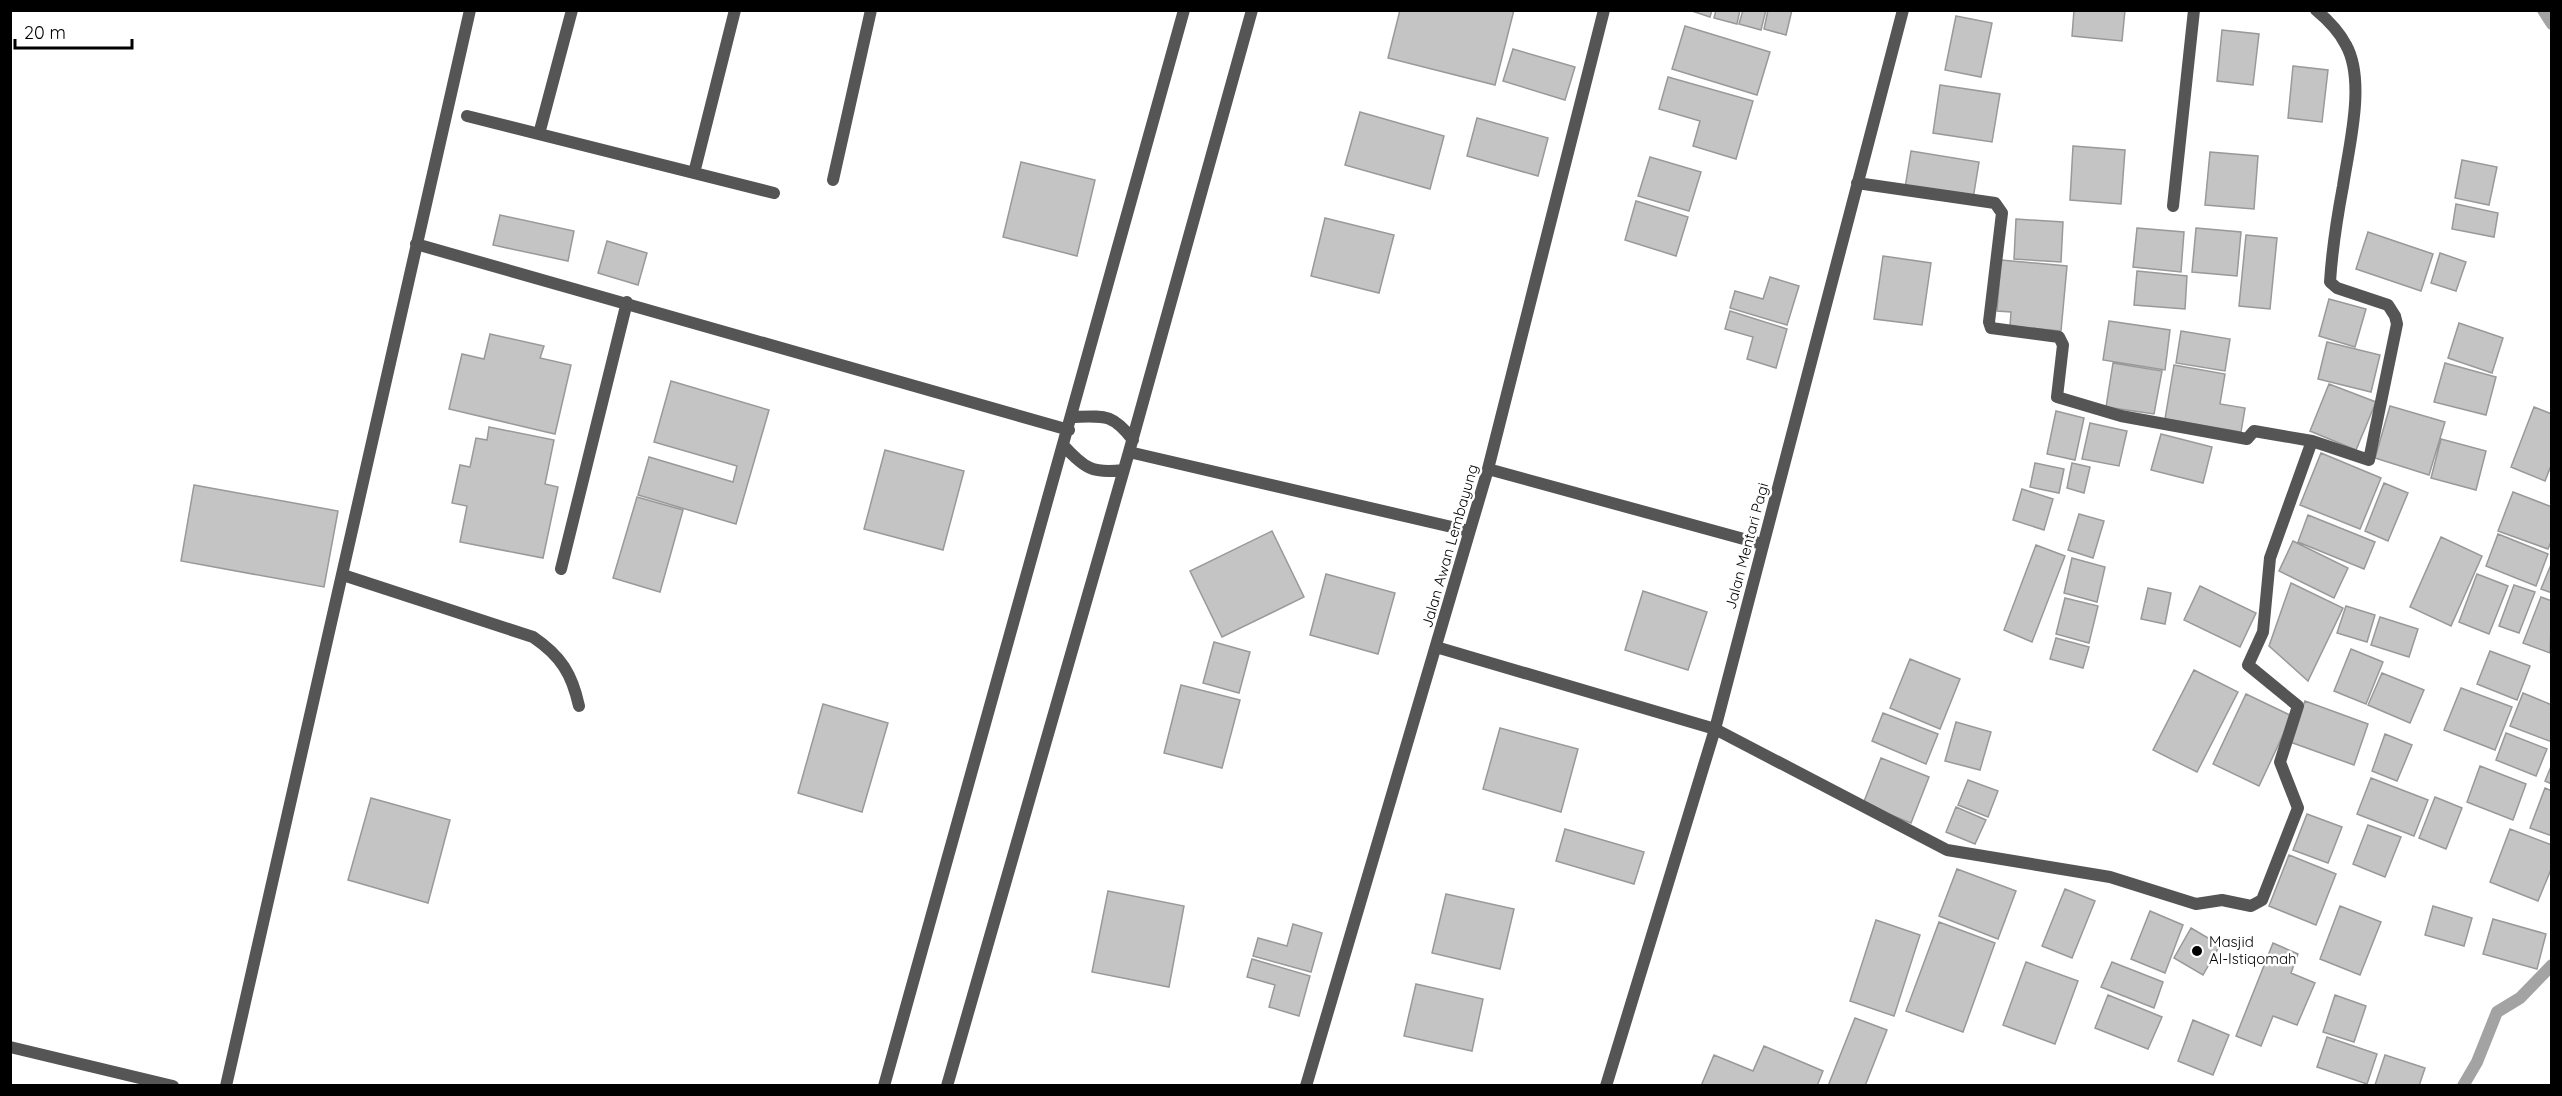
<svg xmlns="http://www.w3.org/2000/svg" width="2562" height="1096" viewBox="0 0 2562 1096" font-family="Quicksand,sans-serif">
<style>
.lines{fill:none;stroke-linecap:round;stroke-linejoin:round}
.stream{stroke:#a3a3a3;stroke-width:12}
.building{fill:#c4c4c4;stroke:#999;stroke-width:1.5}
.service{stroke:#555;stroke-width:12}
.minor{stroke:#555;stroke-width:12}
.poi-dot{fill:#000;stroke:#fff;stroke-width:2}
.labels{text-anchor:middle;stroke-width:5;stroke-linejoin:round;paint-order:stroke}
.street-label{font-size:15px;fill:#000;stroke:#fff}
.poi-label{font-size:15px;fill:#000;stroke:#fff;text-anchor:start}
</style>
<rect width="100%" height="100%" fill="#fff"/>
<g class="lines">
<path class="stream" d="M 2543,10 L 2552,24
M 2463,1086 L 2477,1062 L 2497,1012 L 2520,998 L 2552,965"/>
</g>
<path class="building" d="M 1400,10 L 1514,10 L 1495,85 L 1388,58 Z
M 1689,10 L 1712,10 L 1710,17 Z
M 1716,10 L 1740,10 L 1737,24 L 1714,18 Z
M 1743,10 L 1766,10 L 1761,30 L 1739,24 Z
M 1768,10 L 1792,10 L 1786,35 L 1764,29 Z
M 2074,10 L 2125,10 L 2122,41 L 2072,36 Z
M 1956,16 L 1992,23 L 1981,77 L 1945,70 Z
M 1685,26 L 1770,52 L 1757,95 L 1672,69 Z
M 2222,30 L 2259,34 L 2253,85 L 2217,81 Z
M 1513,49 L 1575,67 L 1565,100 L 1503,81 Z
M 2293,66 L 2328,70 L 2322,122 L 2288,118 Z
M 1668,77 L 1753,101 L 1736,159 L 1693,146 L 1700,121 L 1659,109 Z
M 1940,85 L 2000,94 L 1992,142 L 1933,133 Z
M 1360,112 L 1444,136 L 1430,189 L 1345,165 Z
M 1477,118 L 1548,138 L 1538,176 L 1467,156 Z
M 2073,146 L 2125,150 L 2121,204 L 2070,200 Z
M 1911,151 L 1979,162 L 1973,199 L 1905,188 Z
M 2210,152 L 2258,156 L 2254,209 L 2205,205 Z
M 1650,157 L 1701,172 L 1689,211 L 1638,196 Z
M 2462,160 L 2497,167 L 2489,205 L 2455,198 Z
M 1021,162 L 1095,180 L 1077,256 L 1003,237 Z
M 1636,201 L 1688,217 L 1676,256 L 1625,240 Z
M 2456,204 L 2498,213 L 2494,237 L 2452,229 Z
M 500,215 L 574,231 L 568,261 L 493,245 Z
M 1325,218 L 1394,235 L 1379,293 L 1311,276 Z
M 2016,219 L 2063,222 L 2061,262 L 2014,259 Z
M 2137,228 L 2184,232 L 2181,272 L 2133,267 Z
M 2196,228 L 2241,232 L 2237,276 L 2192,272 Z
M 2368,232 L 2433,254 L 2421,291 L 2356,269 Z
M 2246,235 L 2277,238 L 2270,309 L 2239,306 Z
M 607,241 L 647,253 L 638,285 L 598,273 Z
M 2440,253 L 2466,262 L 2456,291 L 2431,283 Z
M 1883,256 L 1931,263 L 1922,325 L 1874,319 Z
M 2001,260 L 2067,266 L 2061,331 L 2010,326 L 2011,312 L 1997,311 Z
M 2137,271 L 2187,276 L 2185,309 L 2134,305 Z
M 1770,277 L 1799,286 L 1787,325 L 1730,308 L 1735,291 L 1763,299 Z
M 2329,299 L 2366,309 L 2355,347 L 2319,336 Z
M 1730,311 L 1787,329 L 1776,368 L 1747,359 L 1753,337 L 1725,329 Z
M 2109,321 L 2170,330 L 2165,370 L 2103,360 Z
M 2459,323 L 2503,338 L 2492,373 L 2448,358 Z
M 2181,331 L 2230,339 L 2225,371 L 2176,363 Z
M 490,334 L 544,346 L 540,358 L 571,365 L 555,434 L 449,409 L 462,354 L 484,359 Z
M 2327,342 L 2380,355 L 2371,392 L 2318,379 Z
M 2113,363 L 2162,371 L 2154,414 L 2106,407 Z
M 2445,363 L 2496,377 L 2486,415 L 2434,402 Z
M 2174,365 L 2225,374 L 2220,404 L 2245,408 L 2241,432 L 2165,419 Z
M 671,381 L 769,410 L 736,524 L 638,495 L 649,457 L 733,482 L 737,466 L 654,442 Z
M 2329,384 L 2376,402 L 2356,450 L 2310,431 Z
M 2390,406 L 2445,422 L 2429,475 L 2375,458 Z
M 2534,407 L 2552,414 L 2552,463 L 2545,481 L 2511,467 Z
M 2056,411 L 2084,418 L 2075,460 L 2047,454 Z
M 2090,423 L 2127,431 L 2119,466 L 2082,459 Z
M 489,427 L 554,440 L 545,484 L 558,487 L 543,558 L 460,542 L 467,506 L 452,503 L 460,465 L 470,467 L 476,438 L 487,440 Z
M 2161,434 L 2212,447 L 2203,483 L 2151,470 Z
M 2441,439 L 2486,451 L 2476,490 L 2431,478 Z
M 885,450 L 964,471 L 943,550 L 864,529 Z
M 2321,453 L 2381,478 L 2360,529 L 2300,505 Z
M 2035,463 L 2064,469 L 2059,493 L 2030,487 Z
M 2072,463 L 2090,467 L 2084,493 L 2067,488 Z
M 2384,483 L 2408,493 L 2388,541 L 2365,531 Z
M 194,485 L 338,511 L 324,587 L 181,561 Z
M 2022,489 L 2053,499 L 2044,530 L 2013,520 Z
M 2513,492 L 2552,507 L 2552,539 L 2548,549 L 2498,531 Z
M 637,497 L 683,510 L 660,592 L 613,578 Z
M 2079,514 L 2104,521 L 2093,558 L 2068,550 Z
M 2308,515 L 2375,542 L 2364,569 L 2298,542 Z
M 1272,531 L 1304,597 L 1222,637 L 1190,571 Z
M 2498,534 L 2548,554 L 2536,586 L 2486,566 Z
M 2441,537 L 2482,556 L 2451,626 L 2410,607 Z
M 2293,541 L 2348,568 L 2334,598 L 2279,571 Z
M 2036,545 L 2065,556 L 2032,642 L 2004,630 Z
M 2072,558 L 2105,567 L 2097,602 L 2064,593 Z
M 2552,562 L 2552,593 L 2541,589 Z
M 1326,574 L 1395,593 L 1378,654 L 1310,635 Z
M 2477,574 L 2508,586 L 2489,634 L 2459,622 Z
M 2291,583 L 2343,608 L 2308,681 L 2269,646 Z
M 2514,585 L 2535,592 L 2519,633 L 2499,626 Z
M 2200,586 L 2256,613 L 2240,647 L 2184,620 Z
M 2148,588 L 2171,593 L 2165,624 L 2141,619 Z
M 1643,591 L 1707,612 L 1688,670 L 1625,650 Z
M 2541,597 L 2552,601 L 2550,653 L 2523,643 Z
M 2065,598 L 2098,606 L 2089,643 L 2056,634 Z
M 2346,606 L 2375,615 L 2367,642 L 2337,633 Z
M 2380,617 L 2418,629 L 2409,657 L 2371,645 Z
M 2056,638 L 2089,647 L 2083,668 L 2050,659 Z
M 1214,642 L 1250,652 L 1239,693 L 1203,683 Z
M 2351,649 L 2383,662 L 2366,704 L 2334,691 Z
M 2490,651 L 2530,666 L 2517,700 L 2477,684 Z
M 1910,659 L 1960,679 L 1940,729 L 1890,708 Z
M 2194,670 L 2238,692 L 2197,772 L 2153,750 Z
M 2382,673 L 2424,690 L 2410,723 L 2368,705 Z
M 1181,685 L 1240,700 L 1222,768 L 1164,753 Z
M 2461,688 L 2512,707 L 2495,750 L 2444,730 Z
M 2523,693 L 2552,705 L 2552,742 L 2510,726 Z
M 2246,694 L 2292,716 L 2259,786 L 2213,764 Z
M 2305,701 L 2368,724 L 2354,765 L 2290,742 Z
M 823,704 L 888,723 L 862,812 L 798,793 Z
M 1883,713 L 1938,734 L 1926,764 L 1872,741 Z
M 1956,722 L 1991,732 L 1980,770 L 1945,761 Z
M 1500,728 L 1578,749 L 1561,812 L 1483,789 Z
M 2506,733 L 2547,749 L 2536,776 L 2496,760 Z
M 2385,734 L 2412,745 L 2397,781 L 2372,771 Z
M 1881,758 L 1929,777 L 1911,823 L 1863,804 Z
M 2552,764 L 2552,784 L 2545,781 Z
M 2480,766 L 2526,784 L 2513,820 L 2467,802 Z
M 2371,778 L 2428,800 L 2414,836 L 2357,814 Z
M 1968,780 L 1998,791 L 1988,817 L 1958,805 Z
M 2545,788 L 2552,791 L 2552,836 L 2530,828 Z
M 2435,797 L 2462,808 L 2446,849 L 2419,838 Z
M 371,798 L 450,820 L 428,903 L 348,880 Z
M 1956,807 L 1986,820 L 1975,844 L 1946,832 Z
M 2307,814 L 2342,827 L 2328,863 L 2293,850 Z
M 2368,825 L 2401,837 L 2385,877 L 2353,864 Z
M 1565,829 L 1644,852 L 1634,884 L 1556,861 Z
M 2510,829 L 2552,845 L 2552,867 L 2538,901 L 2490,882 Z
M 2289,855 L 2336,874 L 2316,925 L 2269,906 Z
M 1957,869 L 2016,891 L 1998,939 L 1939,916 Z
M 2065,889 L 2095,901 L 2072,958 L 2042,946 Z
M 1108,891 L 1184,906 L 1169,987 L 1092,972 Z
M 1446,894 L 1514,909 L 1500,969 L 1432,953 Z
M 2340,906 L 2381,922 L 2360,975 L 2320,959 Z
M 2433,906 L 2472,918 L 2464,946 L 2425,935 Z
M 2150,911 L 2183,925 L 2165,973 L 2131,959 Z
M 2493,919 L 2546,934 L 2537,969 L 2483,954 Z
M 1876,920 L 1920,935 L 1894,1016 L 1850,1001 Z
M 1939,922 L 1995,943 L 1963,1032 L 1906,1011 Z
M 1293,924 L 1322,933 L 1311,972 L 1253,956 L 1258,938 L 1287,946 Z
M 2191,928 L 2220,945 L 2203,975 L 2174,958 Z
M 2273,943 L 2298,954 L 2291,973 L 2315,983 L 2297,1025 L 2273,1016 L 2261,1046 L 2236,1036 Z
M 1252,959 L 1310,976 L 1299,1016 L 1269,1007 L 1275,985 L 1247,977 Z
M 2026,962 L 2078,981 L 2055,1044 L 2003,1025 Z
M 2112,962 L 2163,982 L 2154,1008 L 2101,987 Z
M 1416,984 L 1483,999 L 1472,1051 L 1404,1036 Z
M 2108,995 L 2162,1017 L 2148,1049 L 2095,1028 Z
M 2335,995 L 2366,1006 L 2354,1042 L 2323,1032 Z
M 1855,1018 L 1887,1030 L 1865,1086 L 1828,1086 Z
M 2193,1020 L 2229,1035 L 2213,1075 L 2178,1061 Z
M 2327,1037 L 2377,1054 L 2367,1084 L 2317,1067 Z
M 1764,1046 L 1823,1071 L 1817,1086 L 1701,1086 L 1714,1055 L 1753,1071 Z
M 2385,1055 L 2425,1068 L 2419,1086 L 2375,1085 Z"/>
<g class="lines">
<path class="service" d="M 343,575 L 533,637 C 561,656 572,674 579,706"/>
<path class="minor" d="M 467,116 L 774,193
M 539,134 L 572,10
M 694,173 L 735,10
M 833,180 L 871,10
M 1857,183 L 1995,203 L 2002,213 L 1989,322 L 1991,328 L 2059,337 L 2063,345 L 2057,397 L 2121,416 L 2247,439 L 2254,431 L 2312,441 L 2369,460 L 2397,324 L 2395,316 L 2388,305 L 2337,288 L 2330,282 C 2332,250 2337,218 2343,186 C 2349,146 2366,81 2346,45 C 2339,31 2328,20 2316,10
M 2173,206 L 2194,10
M 416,244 L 1069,430
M 1072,417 C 1104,416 1112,413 1133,440
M 1064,446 C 1084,468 1093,474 1123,470
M 1129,452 L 1469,531
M 1488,469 L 1762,544
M 561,569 L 627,302
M 1436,647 L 1715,729 L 1947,850 L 2110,877 L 2196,904 L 2222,900 L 2251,906 L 2262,900 L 2298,808 L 2280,762 L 2298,706 L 2248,665 L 2263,632 L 2270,558 L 2312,441
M 10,1047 L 173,1086
M 226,1086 L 470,10
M 884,1086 L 1184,10
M 947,1086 L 1129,452 L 1252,10
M 1306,1086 L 1488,469 L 1604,10
M 1606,1086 L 1715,729 L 1903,10"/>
</g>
<circle class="poi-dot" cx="2197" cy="951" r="6"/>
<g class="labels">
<g class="street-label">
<text transform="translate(1450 546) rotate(-74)" y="5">Jalan Awan Lembayung</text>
<text transform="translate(1747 546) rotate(-75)" y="5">Jalan Mentari Pagi</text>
</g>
<g class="poi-label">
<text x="2209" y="947">Masjid<tspan x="2209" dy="17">Al-Istiqomah</tspan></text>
</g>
</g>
<rect width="2562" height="1096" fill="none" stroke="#000000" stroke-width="24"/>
<path d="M15 39v9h117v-9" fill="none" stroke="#000000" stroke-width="3"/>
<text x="24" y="39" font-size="18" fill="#000000" stroke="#ffffff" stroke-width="4.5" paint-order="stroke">20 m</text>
</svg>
